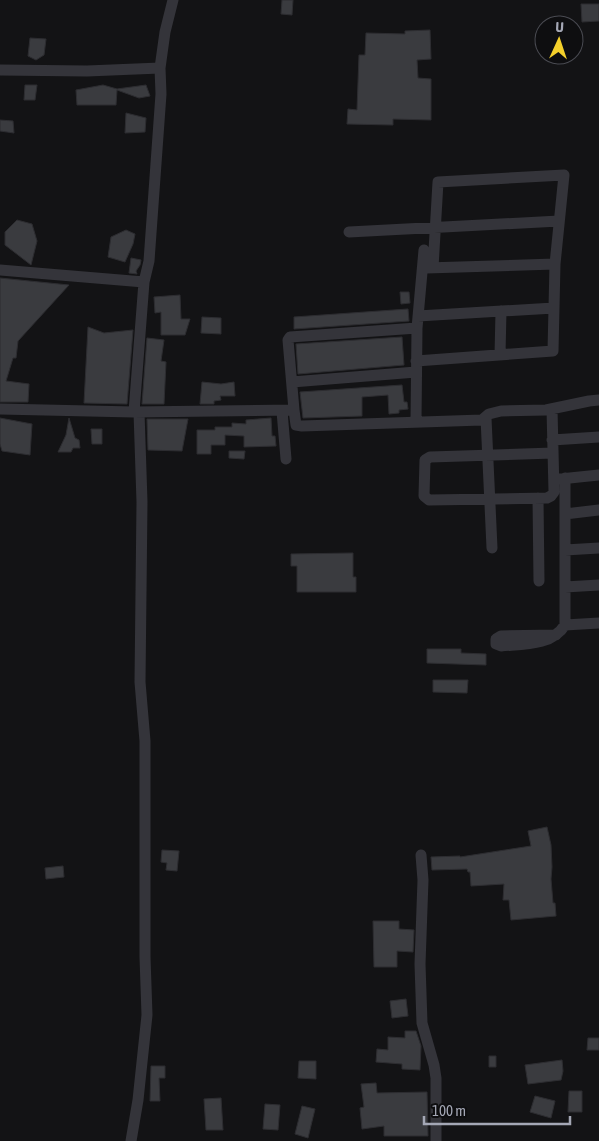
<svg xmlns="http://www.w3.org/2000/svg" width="599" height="1141" viewBox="0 0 599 1141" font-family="'Asap Condensed',sans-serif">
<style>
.building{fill:#3a3b3f;stroke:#2d2d31}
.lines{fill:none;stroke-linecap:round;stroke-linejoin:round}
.minor{stroke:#34343a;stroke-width:11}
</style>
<rect width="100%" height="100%" fill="#131315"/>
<path class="building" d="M 282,0 L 293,0 L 292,15 L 281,14 Z
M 581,4 L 599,4 L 599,21 L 582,22 Z
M 430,30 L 431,59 L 417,60 L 418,78 L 431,79 L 431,120 L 393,119 L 393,125 L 347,124 L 348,109 L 357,110 L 359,55 L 365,55 L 366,33 L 405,34 L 405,31 Z
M 30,38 L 46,39 L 44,55 L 36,60 L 28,56 Z
M 25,85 L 37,85 L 35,100 L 24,100 Z
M 103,85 L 117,89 L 146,85 L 150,96 L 139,98 L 117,90 L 116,105 L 77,105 L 76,90 Z
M 126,113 L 146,118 L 145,132 L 125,133 Z
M 0,120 L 13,121 L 14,133 L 0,131 Z
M 17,220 L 32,224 L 37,241 L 31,265 L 5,245 L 5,232 Z
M 126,230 L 135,234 L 133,244 L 125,262 L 108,257 L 111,237 Z
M 131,258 L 141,260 L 140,265 L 136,271 L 137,274 L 129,273 Z
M 0,278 L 69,285 L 18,341 L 16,358 L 13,358 L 6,381 L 29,384 L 28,402 L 0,402 Z
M 400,292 L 409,292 L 410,303 L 401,304 Z
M 180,295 L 181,319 L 190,319 L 185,335 L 161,335 L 161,312 L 155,313 L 154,297 Z
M 408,309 L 409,321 L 294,329 L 294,317 Z
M 202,317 L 221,318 L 221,334 L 201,333 Z
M 88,327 L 104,333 L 133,330 L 127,404 L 84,403 Z
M 402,337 L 404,365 L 298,374 L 296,344 Z
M 147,338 L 164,340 L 161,361 L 166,362 L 164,404 L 142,404 Z
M 202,382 L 221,384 L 234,382 L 235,396 L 220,396 L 221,400 L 214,401 L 214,404 L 200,404 Z
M 402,385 L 404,402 L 407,402 L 408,409 L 399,410 L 399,413 L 389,414 L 388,395 L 362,397 L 362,416 L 303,418 L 300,392 Z
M 0,418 L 32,424 L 30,455 L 2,451 L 0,444 Z
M 69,418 L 75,438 L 79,440 L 80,448 L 73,448 L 71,452 L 58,452 L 66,435 Z
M 271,418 L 272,436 L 275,436 L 276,446 L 244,447 L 244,436 L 225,435 L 225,445 L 211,445 L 211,454 L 197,454 L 197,430 L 215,430 L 215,427 L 232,427 L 232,423 L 246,424 L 246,420 Z
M 147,419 L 188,419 L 182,451 L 148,450 Z
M 91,429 L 102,429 L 102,444 L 92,444 Z
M 229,451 L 245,451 L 244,459 L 229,458 Z
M 353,553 L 353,577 L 356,577 L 356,592 L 297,592 L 297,566 L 291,566 L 291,554 Z
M 427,649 L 461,649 L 461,653 L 486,654 L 486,665 L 427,663 Z
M 433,680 L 468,680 L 467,693 L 433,692 Z
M 547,827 L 551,845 L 552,867 L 551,879 L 553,903 L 555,903 L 556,916 L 511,920 L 509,900 L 503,900 L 504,884 L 471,886 L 470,872 L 468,872 L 467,869 L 432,870 L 431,857 L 460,856 L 460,857 L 531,846 L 528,831 Z
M 162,850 L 179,851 L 177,871 L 166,870 L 167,863 L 161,862 Z
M 63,866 L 64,877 L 46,879 L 45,868 Z
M 373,921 L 399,921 L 399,929 L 414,930 L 413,952 L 397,951 L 397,967 L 374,967 Z
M 406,999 L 408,1016 L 392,1018 L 390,1001 Z
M 405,1031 L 416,1031 L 421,1046 L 420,1070 L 402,1069 L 402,1064 L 376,1062 L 377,1049 L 388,1050 L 388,1037 L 405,1038 Z
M 588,1038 L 599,1038 L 599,1050 L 587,1050 Z
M 489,1056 L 496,1056 L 496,1067 L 489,1067 Z
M 562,1060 L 563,1071 L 561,1080 L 528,1084 L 525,1065 Z
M 299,1061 L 316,1061 L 316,1079 L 298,1078 Z
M 151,1066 L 165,1066 L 165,1078 L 159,1078 L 160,1101 L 150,1101 Z
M 376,1083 L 377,1093 L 427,1092 L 428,1136 L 384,1136 L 384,1126 L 362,1129 L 360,1108 L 364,1107 L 361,1084 Z
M 569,1091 L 582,1091 L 582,1112 L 568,1112 Z
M 535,1096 L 555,1101 L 551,1118 L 530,1112 Z
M 221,1098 L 223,1130 L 206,1130 L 204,1099 Z
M 265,1104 L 280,1105 L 278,1130 L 263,1129 Z
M 302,1106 L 315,1109 L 308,1138 L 295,1134 Z"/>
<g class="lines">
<path class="minor" d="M 160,68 L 165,32 L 173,0
M 0,70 L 87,71 L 160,68 L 161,94 L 149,261 L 144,282 L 134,412
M 349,232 L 559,221
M 426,268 L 555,264
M 0,270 L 144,282
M 418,316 L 554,308
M 500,355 L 501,311
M 416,361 L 553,351 L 555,264 L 564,175 L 438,182 L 433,268
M 292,382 L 416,372
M 0,409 L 134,412 L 294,410 L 288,340 L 290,337 L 417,328
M 552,409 L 554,492 L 551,496 L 547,498 L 429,500 L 424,496 L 425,460 L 430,457 L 553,453
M 294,410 L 296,425 L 302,426 L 482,420 L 489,414 L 501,411 L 546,410 L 589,401 L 599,400
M 282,411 L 286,459
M 486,418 L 492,548
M 416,421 L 417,328 L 424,250
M 552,440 L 599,437
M 560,479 L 599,475
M 538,498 L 539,581
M 565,514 L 599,510
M 565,550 L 599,548
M 565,587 L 599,585
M 565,625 L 599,623
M 556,635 L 501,636 L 496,639 L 496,644 L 501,646 C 522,644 552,646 565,625 L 565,478
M 421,855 L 423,880 L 420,964 L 422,1023 L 434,1065 L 436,1078 L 436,1141
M 131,1141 L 138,1100 L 147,1015 L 145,957 L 145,741 L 140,682 L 142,502 L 139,412"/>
</g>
<g transform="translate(559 40) rotate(3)"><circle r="24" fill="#0e0e10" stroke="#4a4b52"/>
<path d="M0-4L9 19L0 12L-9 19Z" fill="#f4d02b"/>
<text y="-8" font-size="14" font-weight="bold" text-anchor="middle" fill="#a4a7b5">U</text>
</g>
<path d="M424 1116v8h146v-8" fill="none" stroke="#a4a7b5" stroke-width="2.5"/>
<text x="432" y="1116" font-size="15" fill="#a4a7b5" stroke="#0e0e10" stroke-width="4" paint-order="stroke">100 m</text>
</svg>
